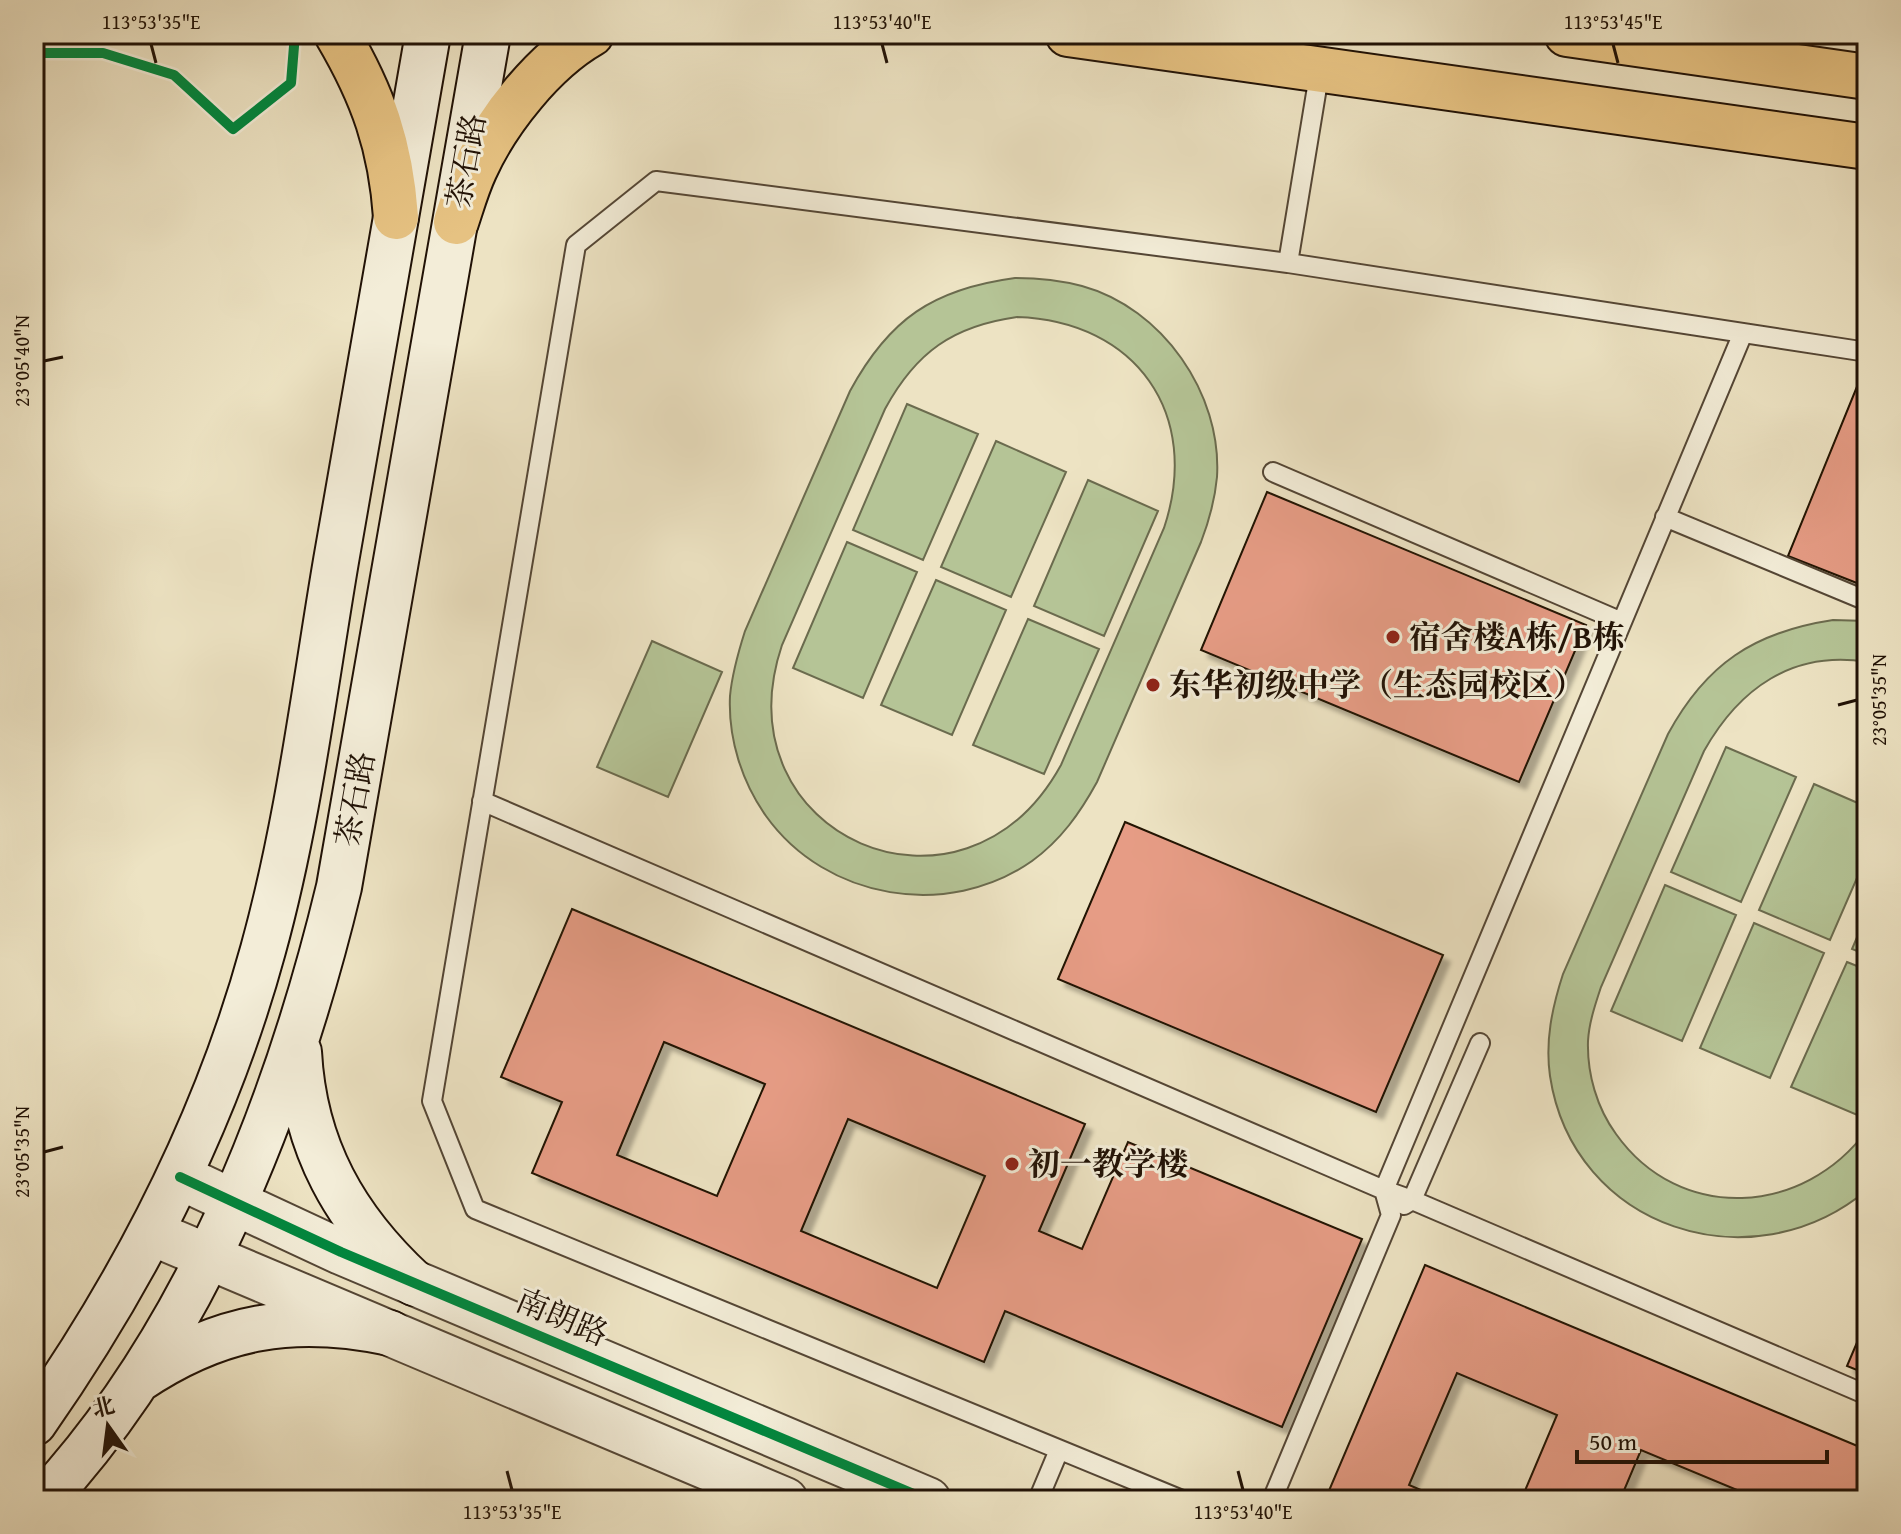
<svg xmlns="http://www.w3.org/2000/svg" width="1901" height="1534" viewBox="0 0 1901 1534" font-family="'Gentium Book Plus','Noto Serif SC',serif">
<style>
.green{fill:#b5c496;stroke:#6b6b4e;stroke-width:2;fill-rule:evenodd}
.building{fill:#e69c85;stroke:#211206;stroke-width:2;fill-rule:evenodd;filter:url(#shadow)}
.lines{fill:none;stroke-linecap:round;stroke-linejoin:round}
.service-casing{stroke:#544635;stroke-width:22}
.tertiary-casing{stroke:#544635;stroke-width:48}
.secondary-casing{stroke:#211206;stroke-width:48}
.primary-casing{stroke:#211206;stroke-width:48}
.trunk-casing{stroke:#211206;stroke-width:48}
.service{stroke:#f3edd8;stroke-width:18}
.tertiary{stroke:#f3edd8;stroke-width:44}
.secondary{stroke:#f3edd8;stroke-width:44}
.primary{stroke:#e6c282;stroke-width:44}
.trunk{stroke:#e6c282;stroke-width:44}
.cycleway-casing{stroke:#f3edd8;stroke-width:15}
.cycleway{stroke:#00873e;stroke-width:10}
.ticks{fill:none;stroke:#211206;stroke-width:3}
.poi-dot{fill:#8f2418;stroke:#f3edd8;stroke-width:3}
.labels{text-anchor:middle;stroke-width:6;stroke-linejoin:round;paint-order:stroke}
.street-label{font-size:32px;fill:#211206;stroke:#f3edd8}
.poi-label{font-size:32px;font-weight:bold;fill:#211206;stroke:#f3edd8;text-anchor:start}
.neatline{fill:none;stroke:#211206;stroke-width:3}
.ticks-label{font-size:20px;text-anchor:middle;fill:#211206}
</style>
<defs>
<filter id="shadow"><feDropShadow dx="7" dy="7" stdDeviation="2" flood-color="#0004"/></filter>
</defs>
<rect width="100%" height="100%" fill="#ede3c3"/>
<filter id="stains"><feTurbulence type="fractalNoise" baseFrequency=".0025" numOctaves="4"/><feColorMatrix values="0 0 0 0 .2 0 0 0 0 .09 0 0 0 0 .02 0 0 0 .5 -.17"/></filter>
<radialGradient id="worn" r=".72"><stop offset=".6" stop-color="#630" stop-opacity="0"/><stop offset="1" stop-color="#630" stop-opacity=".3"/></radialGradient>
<path class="green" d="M 1015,278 C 1038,278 1059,280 1082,286 C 1162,308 1222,393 1217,477 C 1215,499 1209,521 1201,542 L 1097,782 C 1080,813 1061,840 1032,861 C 948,920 826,900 766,816 C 742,782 728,739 730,696 C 732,674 738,653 745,631 L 850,391 C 889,319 933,289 1015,278 ZM 1017,317 C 1136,321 1202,414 1164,528 L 1061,765 C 963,943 718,836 782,645 L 885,409 C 916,352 953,326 1017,317 Z
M 907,404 L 978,434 L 923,560 L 853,530 Z
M 996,441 L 1066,472 L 1011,597 L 941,567 Z
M 1088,480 L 1158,511 L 1104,636 L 1034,606 Z
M 847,542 L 917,572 L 863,698 L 793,668 Z
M 936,580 L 1006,610 L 952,735 L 881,705 Z
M 1028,619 L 1099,649 L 1044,774 L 973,745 Z
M 1833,620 L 1867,621 L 1867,662 C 1792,650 1739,689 1704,751 L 1601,987 C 1595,1005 1589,1023 1588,1041 C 1587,1074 1597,1108 1616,1134 C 1680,1224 1804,1216 1867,1130 L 1867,1190 C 1752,1286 1573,1229 1550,1076 C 1545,1041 1552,1008 1563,974 L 1668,734 C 1706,664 1754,632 1833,620 Z
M 652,641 L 722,672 L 668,797 L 597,767 Z
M 1726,747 L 1796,777 L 1741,902 L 1671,872 Z
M 1814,784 L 1867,807 L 1867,855 L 1830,940 L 1759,910 Z
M 1665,885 L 1736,915 L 1682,1041 L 1611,1011 Z
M 1867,914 L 1867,955 L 1852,949 Z
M 1754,923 L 1824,953 L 1770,1078 L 1700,1048 Z
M 1847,962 L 1867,970 L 1867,1106 L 1862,1117 L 1791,1087 Z"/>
<path class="building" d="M 1865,367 L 1867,368 L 1867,587 L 1788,556 Z
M 1267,492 L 1586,625 L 1519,782 L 1201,650 Z
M 1125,822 L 1443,955 L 1376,1112 L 1058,979 Z
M 572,909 L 1085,1124 L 1039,1231 L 1082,1249 L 1128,1142 L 1362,1239 L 1282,1427 L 1005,1311 L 984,1362 L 532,1173 L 562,1102 L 501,1077 ZM 664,1042 L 765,1084 L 717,1196 L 617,1155 ZM 848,1119 L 985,1176 L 937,1288 L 801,1231 Z
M 1425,1265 L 1867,1450 L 1867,1478 L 1858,1500 L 1761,1500 L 1641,1450 L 1620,1500 L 1521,1500 L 1557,1415 L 1457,1373 L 1409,1485 L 1444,1500 L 1325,1500 Z
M 1867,1319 L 1867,1374 L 1847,1366 Z"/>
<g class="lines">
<defs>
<path id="service" d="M 1288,263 L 1320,69
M 1273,472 L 1622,622
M 1665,517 L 1867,601
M 482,801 L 1384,1190 L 1412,1200 L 1867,1395
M 1404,1205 L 1412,1200 L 1480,1043
M 1038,1500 L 1059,1450
M 1182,1500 L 475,1209 L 432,1101 L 576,245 L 656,181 L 1288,263 L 1867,352
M 1272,1500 L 1391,1215 L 1384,1190 L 1743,333"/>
<path id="tertiary" d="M 180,1177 L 341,1252 L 928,1500
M 152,1233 L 785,1500"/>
<path id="secondary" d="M 299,1052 C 304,1147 345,1219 414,1283
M 138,1380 C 220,1325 294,1313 390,1333
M 34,1423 C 136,1277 216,1122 263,950 C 298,824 314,691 336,561 C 367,386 397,210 428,34
M 44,1500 C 197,1335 287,1103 339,887 L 488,34"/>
<path id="primary" d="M 1068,34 L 1867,147
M 1567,34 L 1867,77
M 456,222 C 462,204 467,186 475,169 C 497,120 544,61 591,34"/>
<path id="trunk" d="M 337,34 C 373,95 391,146 396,217"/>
</defs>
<use href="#service" class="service-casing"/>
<use href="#tertiary" class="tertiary-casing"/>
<use href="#secondary" class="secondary-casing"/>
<use href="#primary" class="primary-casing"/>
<use href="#trunk" class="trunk-casing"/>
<use href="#service" class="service"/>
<use href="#tertiary" class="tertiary"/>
<use href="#secondary" class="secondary"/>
<use href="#primary" class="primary"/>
<use href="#trunk" class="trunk"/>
<defs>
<path id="cycleway" d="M 34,53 L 103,53 L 174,75 L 233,129 L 291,83 L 295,34
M 180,1177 L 341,1252 L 928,1500"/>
</defs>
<use href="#cycleway" class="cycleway-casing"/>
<use href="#cycleway" class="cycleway"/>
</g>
<path class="ticks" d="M 151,44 L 156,63M 882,44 L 887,63M 1613,44 L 1618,63M 44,361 L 63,357M 1838,705 L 1857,700M 44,1152 L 63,1147M 507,1471 L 512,1490M 1238,1471 L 1243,1490"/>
<g class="poi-dot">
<circle cx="1393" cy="637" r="8"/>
<circle cx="1153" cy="685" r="8"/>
<circle cx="1012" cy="1164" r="8"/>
</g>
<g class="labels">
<g class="street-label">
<text transform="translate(466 161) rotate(-80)" y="11">茶石路</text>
<text transform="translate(355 799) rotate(-80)" y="11">茶石路</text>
<text transform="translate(562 1317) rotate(23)" y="11">南朗路</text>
</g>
<g class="poi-label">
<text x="1409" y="648">宿舍楼A栋/B栋</text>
<text x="1169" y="696">东华初级中学（生态园校区）</text>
<text x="1028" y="1175">初一教学楼</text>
</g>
</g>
<rect width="1901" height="1534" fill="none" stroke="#ede3c3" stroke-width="88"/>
<g transform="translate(108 1426) rotate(346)" stroke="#f3edd8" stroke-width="6" paint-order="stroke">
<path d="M0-6L14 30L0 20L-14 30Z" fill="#211206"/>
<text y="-12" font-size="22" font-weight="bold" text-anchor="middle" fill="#211206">北</text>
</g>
<path d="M1577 1450v12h250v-12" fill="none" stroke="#211206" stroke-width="4"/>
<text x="1589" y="1450" font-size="24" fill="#211206" stroke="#f3edd8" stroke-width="6" paint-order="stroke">50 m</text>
<rect x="44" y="44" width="1813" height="1446" class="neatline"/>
<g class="ticks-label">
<text x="151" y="29">113°53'35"E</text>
<text x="882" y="29">113°53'40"E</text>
<text x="1613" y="29">113°53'45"E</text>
<text transform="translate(22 361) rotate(-90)" y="7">23°05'40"N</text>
<text transform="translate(1879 700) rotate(-90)" y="7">23°05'35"N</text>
<text transform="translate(22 1152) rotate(-90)" y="7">23°05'35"N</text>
<text x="512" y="1519">113°53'35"E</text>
<text x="1243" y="1519">113°53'40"E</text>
</g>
<rect width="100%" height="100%" filter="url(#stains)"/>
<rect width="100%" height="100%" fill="url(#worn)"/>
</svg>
